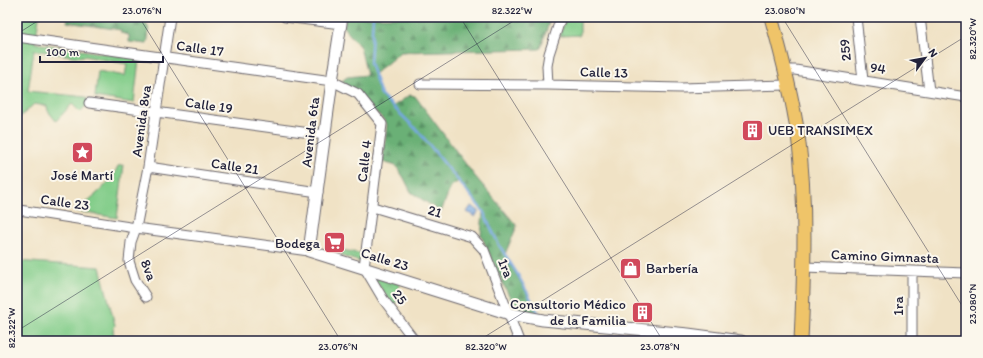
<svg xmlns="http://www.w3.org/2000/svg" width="983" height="358" viewBox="0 0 983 358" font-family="Itim,sans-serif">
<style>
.grass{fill:#83cd8a;stroke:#527862}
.forest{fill:url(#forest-firs);stroke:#466958}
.park{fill:url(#park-tufts);stroke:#527862}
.water{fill:url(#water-ripples);stroke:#4c658e}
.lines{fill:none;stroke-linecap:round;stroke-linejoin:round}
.stream{stroke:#77a8e1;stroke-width:2.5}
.minor-casing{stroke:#6a656b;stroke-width:11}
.tertiary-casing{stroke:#6a656b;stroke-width:13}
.primary-casing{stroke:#6a656b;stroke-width:15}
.minor{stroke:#fff;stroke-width:9}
.tertiary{stroke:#fff;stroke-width:11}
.primary{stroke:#efc469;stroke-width:13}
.ticks{fill:none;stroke:#22223b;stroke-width:1;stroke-opacity:0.45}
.labels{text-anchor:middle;stroke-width:4;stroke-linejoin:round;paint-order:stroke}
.street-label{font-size:14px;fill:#22223b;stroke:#fbf7ec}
.poi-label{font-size:14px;fill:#22223b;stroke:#fbf7ec;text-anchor:start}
.neatline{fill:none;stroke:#22223b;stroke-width:1.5}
.ticks-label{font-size:10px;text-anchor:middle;fill:#22223b}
</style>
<defs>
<pattern id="forest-firs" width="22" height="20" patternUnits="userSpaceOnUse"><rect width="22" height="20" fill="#6ab076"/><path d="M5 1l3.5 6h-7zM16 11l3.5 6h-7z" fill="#578f62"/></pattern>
<pattern id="park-tufts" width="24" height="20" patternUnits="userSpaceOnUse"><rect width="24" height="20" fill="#83cd8a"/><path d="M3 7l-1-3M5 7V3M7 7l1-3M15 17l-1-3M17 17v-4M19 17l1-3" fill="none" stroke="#71b078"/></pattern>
<pattern id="water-ripples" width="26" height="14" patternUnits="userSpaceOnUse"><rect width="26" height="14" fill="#77a8e1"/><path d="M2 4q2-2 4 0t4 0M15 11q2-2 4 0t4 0" fill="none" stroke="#6188b8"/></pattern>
</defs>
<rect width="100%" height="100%" fill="#fbf7ec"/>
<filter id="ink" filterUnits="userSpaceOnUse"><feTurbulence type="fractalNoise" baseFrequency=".025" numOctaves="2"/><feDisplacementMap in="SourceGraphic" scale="8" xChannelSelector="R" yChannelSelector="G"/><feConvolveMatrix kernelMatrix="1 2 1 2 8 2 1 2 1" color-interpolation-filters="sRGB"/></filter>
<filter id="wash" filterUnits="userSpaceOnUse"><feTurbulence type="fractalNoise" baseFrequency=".012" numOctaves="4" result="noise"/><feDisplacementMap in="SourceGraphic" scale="16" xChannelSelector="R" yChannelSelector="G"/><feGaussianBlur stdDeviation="0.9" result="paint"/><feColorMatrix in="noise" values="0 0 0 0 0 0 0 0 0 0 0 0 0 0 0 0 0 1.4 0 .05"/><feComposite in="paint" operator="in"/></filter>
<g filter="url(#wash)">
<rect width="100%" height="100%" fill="#f0e2c5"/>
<path class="grass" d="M 17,17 L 39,17 L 35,43 L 139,59 L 134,103 L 95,97 L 98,71 L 125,76 L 127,64 L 84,56 L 78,57 L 34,50 L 28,91 L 86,97 L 89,103 L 80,112 L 72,104 L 56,121 L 48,111 L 47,106 L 34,104 L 17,120 Z
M 566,17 L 580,17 L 580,35 L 560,36 Z
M 124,165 L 117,218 L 75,211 C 91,198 110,186 118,166 Z
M 17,261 L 100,267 L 115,325 L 113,331 L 116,341 L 17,341 Z"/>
<path class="forest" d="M 68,17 L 134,17 L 133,19 C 151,23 150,28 147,44 L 129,42 L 129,35 L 121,33 L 121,30 L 67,22 Z
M 345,17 L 551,17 L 540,49 L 401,52 L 374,74 L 381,95 L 392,107 L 410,95 L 415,96 L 474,175 L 517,226 L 505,254 L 538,313 L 515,307 L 503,284 L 481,235 L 483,211 L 459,181 L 451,186 L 441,212 L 411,192 L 404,178 L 396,166 L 383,162 L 387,124 L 381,117 L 342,81 L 347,77 L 367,75 L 360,47 L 344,28 Z"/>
<path class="park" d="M 342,250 L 363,254 L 361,262 L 342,256 Z
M 373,277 L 400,284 L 395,308 Z"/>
<path class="water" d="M 471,206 L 479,211 L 475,217 L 467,212 Z"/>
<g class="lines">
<path class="stream" d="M 373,17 L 370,63 L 381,95 L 418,131 L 483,211 L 499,245 L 518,275 L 540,316"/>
</g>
</g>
<g filter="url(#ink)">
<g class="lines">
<defs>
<path id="minor" d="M 285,17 L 341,24
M 856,17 L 863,80
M 920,17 L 929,91
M 17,37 L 332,81 L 358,94 L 382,124 L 364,267 L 383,299 L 415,341
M 786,70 L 795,70 L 966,97
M 420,84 L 548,85 L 681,88 L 788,85
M 548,85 L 547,66 L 549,54 L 561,17
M 89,103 L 325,135
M 148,167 L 318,192
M 373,207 L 472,237 L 484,250 L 519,341
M 17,208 L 19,210 L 136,228 L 309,251
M 804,267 L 966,273
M 912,271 L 912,341
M 146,297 L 135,280 L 129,261 L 131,242 L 136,228 L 148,167 L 170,17"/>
<path id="tertiary" d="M 342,17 L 332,81 L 309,251 L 510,314 L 543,320 L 688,334 L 741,341"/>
<path id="primary" d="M 771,17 C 782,56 792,95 798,135 C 807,203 804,273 801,341"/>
</defs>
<use href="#minor" class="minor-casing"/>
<use href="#tertiary" class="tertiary-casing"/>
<use href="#primary" class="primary-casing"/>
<use href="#minor" class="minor"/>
<use href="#tertiary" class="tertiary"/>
<use href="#primary" class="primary"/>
</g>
</g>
<path class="ticks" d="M 139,17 L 341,341M 460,17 L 663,341M 782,17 L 966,312M 17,34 L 44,17M 17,331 L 520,17M 17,337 L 19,341M 478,341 L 966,36M 954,341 L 966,333"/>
<defs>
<symbol id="building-square" viewBox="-11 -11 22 22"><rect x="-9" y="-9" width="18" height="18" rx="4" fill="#d1495b" stroke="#fbf7ec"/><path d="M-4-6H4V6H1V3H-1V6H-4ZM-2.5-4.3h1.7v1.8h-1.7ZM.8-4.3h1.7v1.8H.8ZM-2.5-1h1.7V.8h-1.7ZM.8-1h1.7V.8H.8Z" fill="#fff"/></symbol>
<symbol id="sight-square" viewBox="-11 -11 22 22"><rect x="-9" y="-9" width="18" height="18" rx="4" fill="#d1495b" stroke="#fbf7ec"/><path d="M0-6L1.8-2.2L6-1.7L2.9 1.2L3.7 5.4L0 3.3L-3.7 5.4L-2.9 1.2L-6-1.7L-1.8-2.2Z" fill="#fff"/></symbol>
<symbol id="supermarket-square" viewBox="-11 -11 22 22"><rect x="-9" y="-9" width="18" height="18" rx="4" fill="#d1495b" stroke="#fbf7ec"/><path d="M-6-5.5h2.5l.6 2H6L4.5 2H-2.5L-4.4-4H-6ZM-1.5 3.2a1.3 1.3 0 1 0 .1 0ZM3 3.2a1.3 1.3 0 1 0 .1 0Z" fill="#fff"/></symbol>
<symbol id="shop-square" viewBox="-11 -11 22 22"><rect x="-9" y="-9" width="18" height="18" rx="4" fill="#d1495b" stroke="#fbf7ec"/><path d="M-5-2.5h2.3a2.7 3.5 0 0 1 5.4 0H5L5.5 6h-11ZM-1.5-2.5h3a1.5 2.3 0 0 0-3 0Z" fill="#fff"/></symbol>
</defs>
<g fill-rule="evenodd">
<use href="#building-square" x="740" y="118" width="25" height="25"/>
<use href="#sight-square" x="70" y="140" width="25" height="25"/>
<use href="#supermarket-square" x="322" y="230" width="25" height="25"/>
<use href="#shop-square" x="618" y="256" width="25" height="25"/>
<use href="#building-square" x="630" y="300" width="25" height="25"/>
</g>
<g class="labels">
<g class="street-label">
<text transform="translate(200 48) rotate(8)" y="5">Calle 17</text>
<text transform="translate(845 50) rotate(-96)" y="5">259</text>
<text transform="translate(878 68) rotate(9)" y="5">94</text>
<text transform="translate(604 72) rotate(2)" y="5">Calle 13</text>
<text transform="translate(209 105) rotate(8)" y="5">Calle 19</text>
<text transform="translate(141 121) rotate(-82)" y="5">Avenida 8va</text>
<text transform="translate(310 132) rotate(-83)" y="5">Avenida 6ta</text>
<text transform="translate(364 161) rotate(-83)" y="5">Calle 4</text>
<text transform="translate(235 166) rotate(8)" y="5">Calle 21</text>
<text transform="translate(65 202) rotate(8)" y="5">Calle 23</text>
<text transform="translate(435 211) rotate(17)" y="5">21</text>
<text transform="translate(885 256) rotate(2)" y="5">Camino Gimnasta</text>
<text transform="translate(385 259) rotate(17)" y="5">Calle 23</text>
<text transform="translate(506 268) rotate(68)" y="5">1ra</text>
<text transform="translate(149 270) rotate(69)" y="5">8va</text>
<text transform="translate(400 297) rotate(55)" y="5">25</text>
<text transform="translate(898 306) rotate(-90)" y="5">1ra</text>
</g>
<g class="poi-label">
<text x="768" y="135">UEB TRANSIMEX</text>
<text x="82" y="180" text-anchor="middle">José Martí</text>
<text x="320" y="248" text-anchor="end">Bodega</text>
<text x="646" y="273">Barbería</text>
<text x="626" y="309" text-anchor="end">Consultorio Médico<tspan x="626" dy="16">de la Familia</tspan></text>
</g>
</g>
<rect width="983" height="358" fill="none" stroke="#fbf7ec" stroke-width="44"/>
<g transform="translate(925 58) rotate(58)" stroke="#fbf7ec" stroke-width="3" paint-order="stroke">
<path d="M0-3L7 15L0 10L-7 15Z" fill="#22223b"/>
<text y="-6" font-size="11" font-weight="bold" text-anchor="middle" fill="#22223b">N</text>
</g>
<path d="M40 56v6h123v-6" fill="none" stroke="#22223b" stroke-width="2"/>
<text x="46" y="56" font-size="12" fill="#22223b" stroke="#fbf7ec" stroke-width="3" paint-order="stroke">100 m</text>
<rect x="22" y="22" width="939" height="314" class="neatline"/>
<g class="ticks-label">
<text x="142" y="14">23.076°N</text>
<text x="512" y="14">82.322°W</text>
<text x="785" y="14">23.080°N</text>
<text transform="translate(972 39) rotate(-90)" y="4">82.320°W</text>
<text transform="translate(972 304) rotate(-90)" y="4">23.080°N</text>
<text transform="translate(11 328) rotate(-90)" y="4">82.322°W</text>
<text x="338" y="350">23.076°N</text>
<text x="486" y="350">82.320°W</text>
<text x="660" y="350">23.078°N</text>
</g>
</svg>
